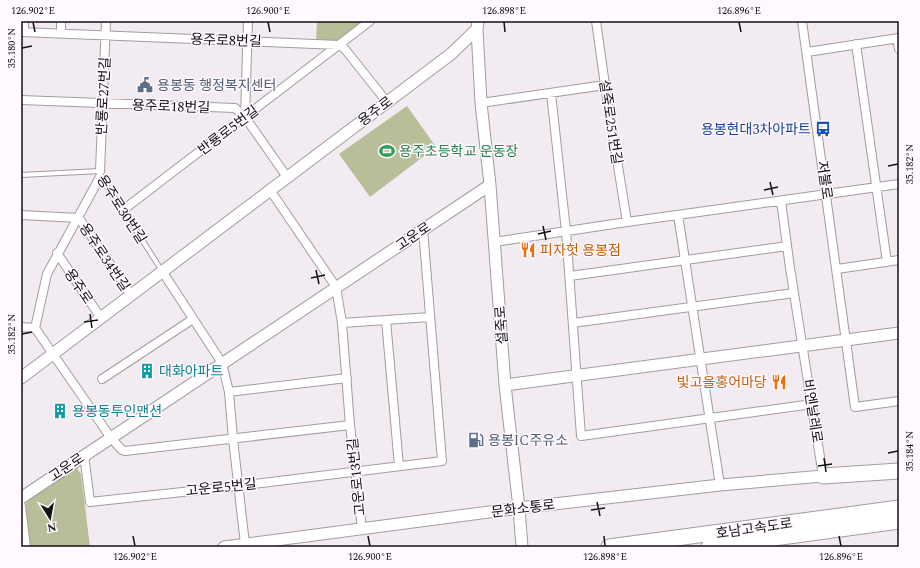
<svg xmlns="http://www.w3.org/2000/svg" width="920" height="568" viewBox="0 0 920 568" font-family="Spectral,'Noto Sans KR',serif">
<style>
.green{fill:#b8be98}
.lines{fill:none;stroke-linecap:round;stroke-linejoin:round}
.lane-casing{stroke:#a29ca1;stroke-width:6}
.street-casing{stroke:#a29ca1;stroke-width:10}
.secondary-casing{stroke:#a29ca1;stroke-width:13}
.highway-casing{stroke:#a29ca1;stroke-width:17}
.lane{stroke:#fff;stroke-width:4}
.street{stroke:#fff;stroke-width:8}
.secondary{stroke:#fff;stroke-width:11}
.highway{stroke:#fff;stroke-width:15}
.ticks{fill:none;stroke:#131113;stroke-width:1.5}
.labels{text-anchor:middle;stroke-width:3;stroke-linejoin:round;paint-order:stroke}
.street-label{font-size:14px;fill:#131113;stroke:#fff8fe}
.service-label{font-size:14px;fill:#4e5e75;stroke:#fff8fe;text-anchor:start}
.transit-label{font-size:14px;fill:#164399;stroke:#fff8fe;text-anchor:end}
.leisure-label{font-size:14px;fill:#27864d;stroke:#fff8fe;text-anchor:start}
.food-label{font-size:14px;fill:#c56008;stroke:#fff8fe;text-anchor:start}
.culture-label{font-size:14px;fill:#0d838f;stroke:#fff8fe;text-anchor:start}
.neatline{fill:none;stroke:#131113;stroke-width:1.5}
.ticks-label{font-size:10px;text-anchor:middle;fill:#131113}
</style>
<rect width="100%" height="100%" fill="#f2ebf1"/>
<path class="green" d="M 317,21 L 364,21 L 337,42 L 316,41 Z
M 407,106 L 436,147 L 370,197 L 339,154 Z
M 76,467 L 81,474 L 90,547 L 30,547 L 25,508 L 28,497 Z"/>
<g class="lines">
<defs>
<path id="lane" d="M 21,175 L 100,171 L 100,177 L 123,210 L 162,271"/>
<path id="street" d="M 596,21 L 605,85 L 627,222
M 802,21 L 855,407 L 899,401
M 21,32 L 339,45 L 344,48 L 387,102
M 24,32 L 24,21
M 61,33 L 61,21
M 897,38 L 899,49
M 856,44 L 887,262
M 807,52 L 899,38
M 551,93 L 566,231 L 581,436 L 812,404
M 21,100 L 235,108 L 245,117 L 287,177
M 481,103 L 605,85
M 245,117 L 248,21
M 100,171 L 106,21
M 270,190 L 336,287 L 342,323 L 350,425 L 362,529
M 781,201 L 790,268 L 823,476
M 123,210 L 370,21
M 21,215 L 79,218
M 678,215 L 720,485
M 79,218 L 131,295
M 494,242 L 627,222 L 899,184
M 57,253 L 101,318
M 837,269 L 899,260
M 162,271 L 222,363 L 229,392 L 233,439 L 245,544
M 570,276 L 787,246
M 386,320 L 399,466
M 342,323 L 430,317
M 573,323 L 794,293
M 21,327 L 35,328 L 111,438 L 122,450 L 125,451 L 350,425
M 35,328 L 47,274 L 100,177
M 102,379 L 193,319
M 229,392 L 347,378
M 84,454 L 90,502 L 238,486 L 442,461 L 423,229
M 21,506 L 26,547"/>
<path id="secondary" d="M 478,21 L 477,29 L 481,103 L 490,185 L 505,385 L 519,508 L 522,547
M 21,378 L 451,54 L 477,29
M 505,385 L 899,333
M 21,498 L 490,185
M 224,547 L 519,508 L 720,485 L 823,476"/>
<path id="highway" d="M 823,476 L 899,471
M 609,547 L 899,508
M 709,547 L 899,521"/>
</defs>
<use href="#lane" class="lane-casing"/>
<use href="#street" class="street-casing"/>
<use href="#secondary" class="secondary-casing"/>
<use href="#highway" class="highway-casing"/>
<use href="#lane" class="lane"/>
<use href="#street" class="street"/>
<use href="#secondary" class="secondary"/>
<use href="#highway" class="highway"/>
</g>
<path class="ticks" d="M 33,22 L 35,32M 268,22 L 270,32M 504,22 L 505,32M 739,22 L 741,32M 22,48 L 32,46M 888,166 L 898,164M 770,182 L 773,195M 764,190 L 778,187M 543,226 L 546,240M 538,234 L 551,231M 316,270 L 319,284M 311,278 L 325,275M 90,314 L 92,328M 84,322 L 98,320M 22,334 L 32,332M 888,453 L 898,451M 824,458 L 826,472M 818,466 L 832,464M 597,502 L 600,516M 591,510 L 605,508M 133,536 L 135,546M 368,536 L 370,546M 604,536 L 605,546M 839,536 L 841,546"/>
<defs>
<symbol id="civic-bare" viewBox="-9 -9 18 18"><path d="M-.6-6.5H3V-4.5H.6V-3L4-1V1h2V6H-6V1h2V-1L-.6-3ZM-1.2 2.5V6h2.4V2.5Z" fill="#5c6f8a" stroke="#fff8fe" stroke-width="2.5" paint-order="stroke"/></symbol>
<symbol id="bus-bare" viewBox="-9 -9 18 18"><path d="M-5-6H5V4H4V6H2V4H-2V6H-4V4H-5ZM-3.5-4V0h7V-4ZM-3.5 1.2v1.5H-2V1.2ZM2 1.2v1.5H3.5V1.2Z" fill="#1a4fb4" stroke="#fff8fe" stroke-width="2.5" paint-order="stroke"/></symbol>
<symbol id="stadium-bare" viewBox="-9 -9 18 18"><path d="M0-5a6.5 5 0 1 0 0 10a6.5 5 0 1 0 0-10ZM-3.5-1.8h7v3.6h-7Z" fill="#2e9e5b" stroke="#fff8fe" stroke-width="2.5" paint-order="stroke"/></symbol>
<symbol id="restaurant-bare" viewBox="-9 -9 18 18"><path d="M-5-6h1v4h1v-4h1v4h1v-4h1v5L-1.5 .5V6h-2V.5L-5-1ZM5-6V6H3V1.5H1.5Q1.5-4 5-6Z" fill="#e8710a" stroke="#fff8fe" stroke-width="2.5" paint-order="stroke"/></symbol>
<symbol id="building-bare" viewBox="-9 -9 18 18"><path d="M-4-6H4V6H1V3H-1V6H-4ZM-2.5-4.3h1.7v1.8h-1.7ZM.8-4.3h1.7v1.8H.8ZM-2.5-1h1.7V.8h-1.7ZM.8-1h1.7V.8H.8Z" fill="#0f9aa8" stroke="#fff8fe" stroke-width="2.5" paint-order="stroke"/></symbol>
<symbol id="fuel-bare" viewBox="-9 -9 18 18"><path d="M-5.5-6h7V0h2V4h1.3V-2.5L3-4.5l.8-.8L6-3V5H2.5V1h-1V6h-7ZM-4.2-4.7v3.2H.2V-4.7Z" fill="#5c6f8a" stroke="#fff8fe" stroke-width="2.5" paint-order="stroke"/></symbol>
</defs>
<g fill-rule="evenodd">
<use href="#civic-bare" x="134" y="74" width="22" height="22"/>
<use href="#bus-bare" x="812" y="118" width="22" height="22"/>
<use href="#stadium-bare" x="376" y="140" width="22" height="22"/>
<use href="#restaurant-bare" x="517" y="239" width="22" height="22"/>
<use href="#building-bare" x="136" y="360" width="22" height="22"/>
<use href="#restaurant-bare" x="768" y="371" width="22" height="22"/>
<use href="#building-bare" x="49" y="400" width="22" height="22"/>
<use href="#fuel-bare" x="465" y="429" width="22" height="22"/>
</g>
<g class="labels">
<g class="street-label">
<text transform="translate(226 40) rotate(2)" y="5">용주로8번길</text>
<text transform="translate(103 96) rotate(-87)" y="5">반룡로27번길</text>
<text transform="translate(171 106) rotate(2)" y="5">용주로18번길</text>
<text transform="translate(375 111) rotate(-37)" y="5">용주로</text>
<text transform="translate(611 122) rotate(81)" y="5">설죽로251번길</text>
<text transform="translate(228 130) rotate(-37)" y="5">반룡로5번길</text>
<text transform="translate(825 180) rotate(82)" y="5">저불로</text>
<text transform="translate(122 209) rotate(57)" y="5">용주로30번길</text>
<text transform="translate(413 236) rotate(-34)" y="5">고운로</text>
<text transform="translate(105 257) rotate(56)" y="5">용주로34번길</text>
<text transform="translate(79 286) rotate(56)" y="5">용주로</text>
<text transform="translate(501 325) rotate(-94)" y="5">설죽로</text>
<text transform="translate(813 411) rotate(81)" y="5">비엔날레로</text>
<text transform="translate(66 467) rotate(-34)" y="5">고운로</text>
<text transform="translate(356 477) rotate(-96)" y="5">고운로13번길</text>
<text transform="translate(221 487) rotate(-6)" y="5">고운로5번길</text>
<text transform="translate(523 508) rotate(-7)" y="5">문화소통로</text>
<text transform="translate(754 528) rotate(-8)" y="5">호남고속도로</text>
</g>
<g class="service-label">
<text x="157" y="90">용봉동 행정복지센터</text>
<text x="488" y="445">용봉IC주유소</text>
</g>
<g class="transit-label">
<text x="811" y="134">용봉현대3차아파트</text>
</g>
<g class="leisure-label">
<text x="399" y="156">용주초등학교 운동장</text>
</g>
<g class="food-label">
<text x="540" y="255">피자헛 용봉점</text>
<text x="767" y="387" text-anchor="end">빛고을홍어마당</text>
</g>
<g class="culture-label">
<text x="159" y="376">대화아파트</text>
<text x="72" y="416">용봉동투인맨션</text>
</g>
</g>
<rect width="920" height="568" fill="none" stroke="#fff8fe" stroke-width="44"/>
<g transform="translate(50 518) rotate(169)" stroke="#fff8fe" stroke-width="3" paint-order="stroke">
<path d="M0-3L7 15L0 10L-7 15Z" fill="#131113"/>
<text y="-6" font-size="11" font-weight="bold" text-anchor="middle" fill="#131113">N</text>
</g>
<rect x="22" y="22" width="876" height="524" class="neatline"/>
<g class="ticks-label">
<text x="33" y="14">126.902°E</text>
<text x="268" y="14">126.900°E</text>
<text x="504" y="14">126.898°E</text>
<text x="739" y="14">126.896°E</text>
<text transform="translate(11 48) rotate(-90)" y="4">35.180°N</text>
<text transform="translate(909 164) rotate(-90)" y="4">35.182°N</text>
<text transform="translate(11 334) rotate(-90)" y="4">35.182°N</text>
<text transform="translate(909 451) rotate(-90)" y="4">35.184°N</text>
<text x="135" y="560">126.902°E</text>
<text x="370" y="560">126.900°E</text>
<text x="605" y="560">126.898°E</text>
<text x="841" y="560">126.896°E</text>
</g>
</svg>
